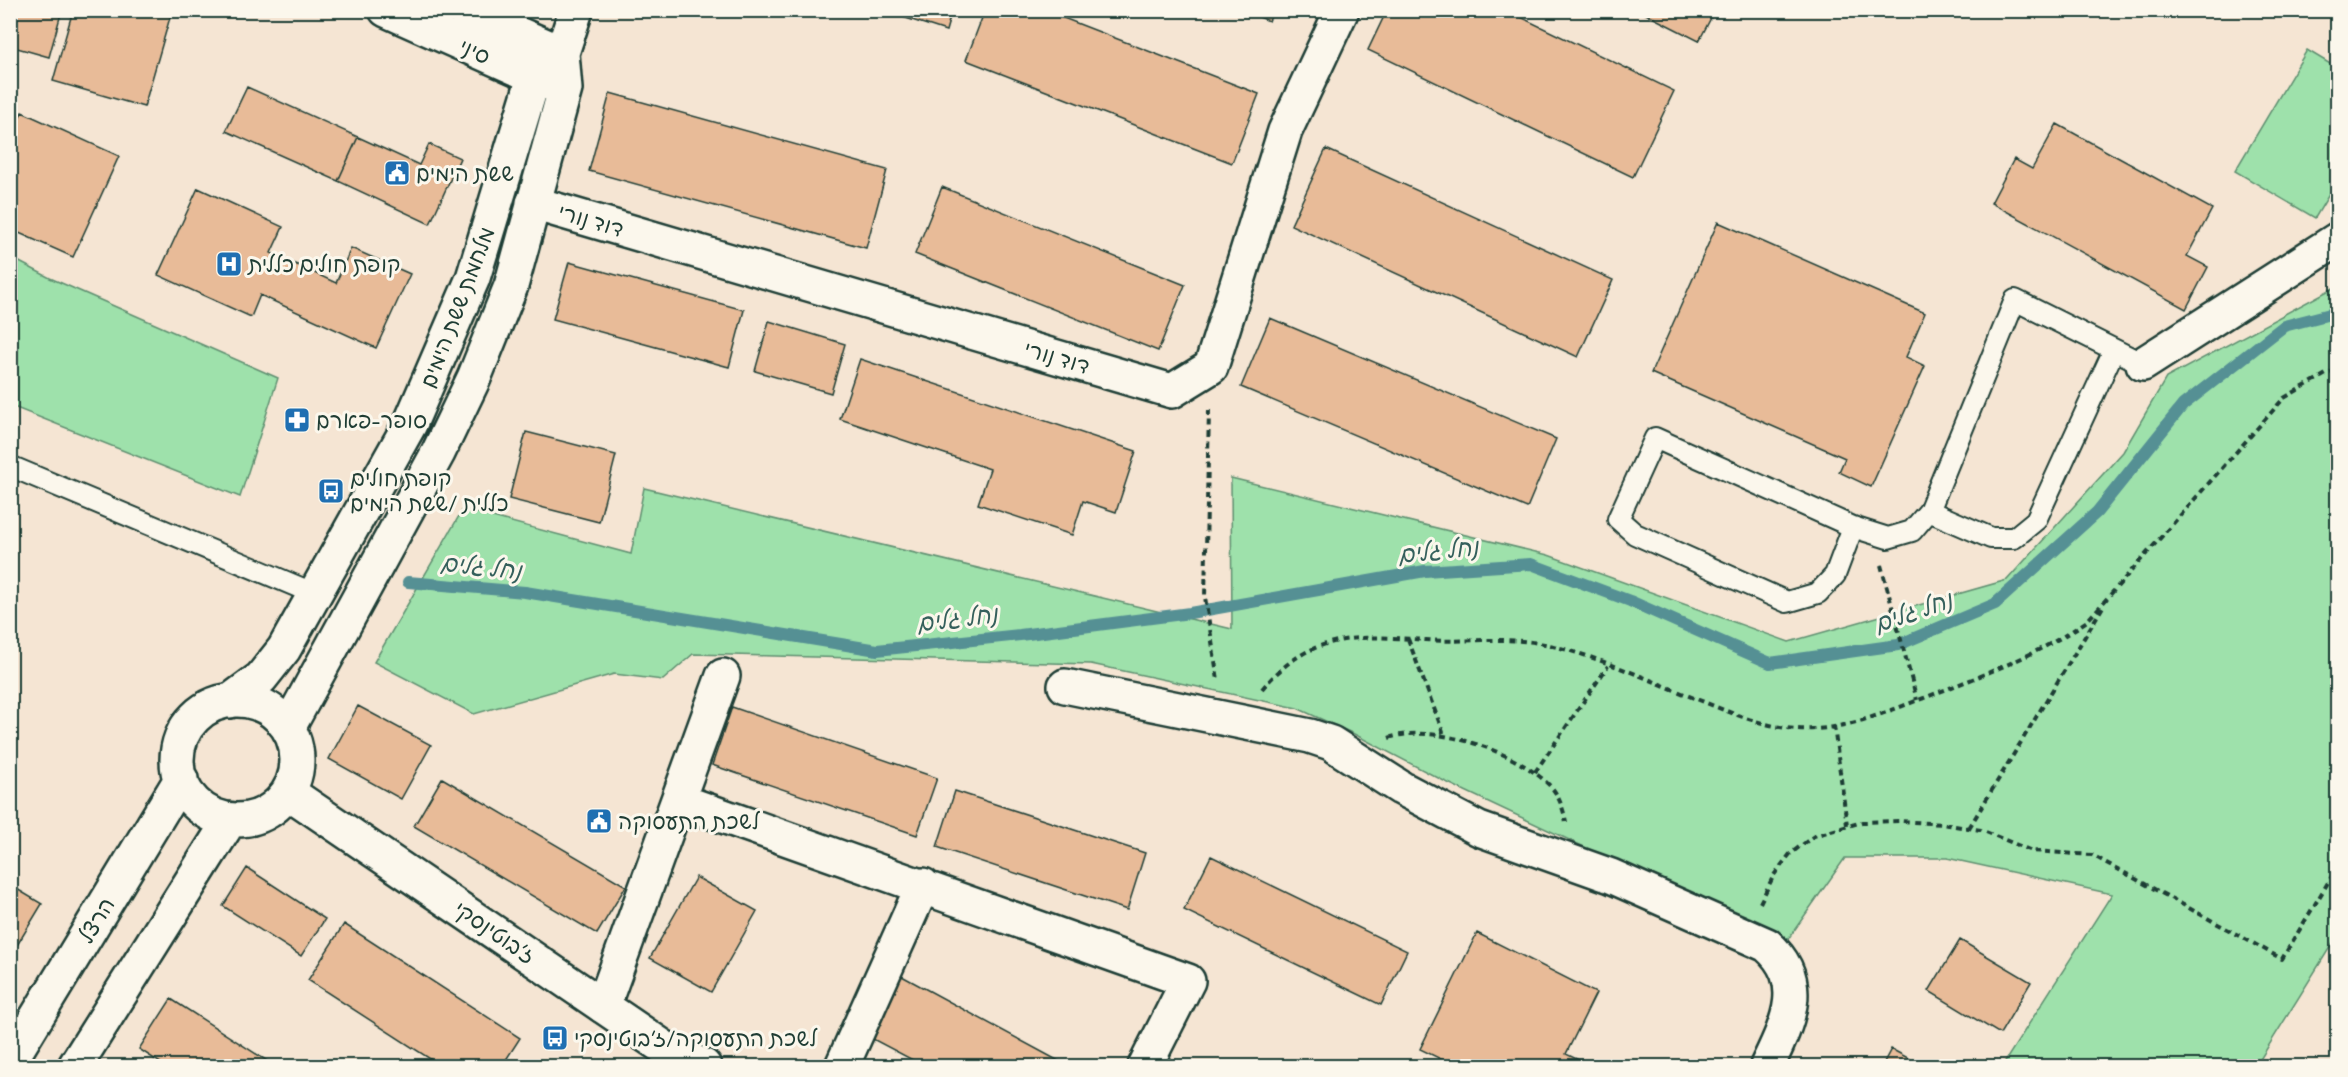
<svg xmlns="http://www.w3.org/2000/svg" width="2348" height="1077" viewBox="0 0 2348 1077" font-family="'Patrick Hand','Playpen Sans Hebrew',sans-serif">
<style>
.green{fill:#9ee1ab;stroke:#5e8f70;stroke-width:1.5}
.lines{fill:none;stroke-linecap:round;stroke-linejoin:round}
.stream{stroke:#549094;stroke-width:12}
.building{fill:#e8bb98;stroke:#1f3d34;stroke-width:1.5}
.service-casing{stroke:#1f3d34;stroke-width:24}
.minor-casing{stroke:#1f3d34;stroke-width:38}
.tertiary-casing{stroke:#1f3d34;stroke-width:38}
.path{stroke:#1f3d34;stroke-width:4;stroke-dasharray:6 4.5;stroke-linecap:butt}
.service{stroke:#fbf7ec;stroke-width:20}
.minor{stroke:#fbf7ec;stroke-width:33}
.tertiary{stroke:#fbf7ec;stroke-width:33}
.labels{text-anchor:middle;stroke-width:6;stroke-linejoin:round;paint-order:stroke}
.street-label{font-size:22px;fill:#1f3d34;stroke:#fbf7ec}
.poi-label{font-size:22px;fill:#1f3d34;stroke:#fbf7ec;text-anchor:start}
.water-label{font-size:24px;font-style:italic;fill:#35605c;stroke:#fbf7ec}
</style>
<rect width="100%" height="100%" fill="#f5e5d3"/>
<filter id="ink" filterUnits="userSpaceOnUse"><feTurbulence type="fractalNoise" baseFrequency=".0167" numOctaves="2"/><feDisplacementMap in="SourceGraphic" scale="12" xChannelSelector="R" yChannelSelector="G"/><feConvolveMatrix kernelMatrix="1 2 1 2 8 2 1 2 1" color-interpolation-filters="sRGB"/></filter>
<g filter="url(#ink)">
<path class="green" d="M 2307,50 L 2337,68 L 2337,181 L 2315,218 L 2235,171 Z
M 10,257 L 50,278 L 278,378 L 240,497 L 11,406 Z
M 2337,286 L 2337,936 L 2256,1066 L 2002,1066 L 2112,894 L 1947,858 L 1845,858 L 1786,942 L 1444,781 L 1354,734 L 1297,708 L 1091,664 L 693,654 L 663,680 L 614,674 L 474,714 L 374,662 L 463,509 L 631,554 L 644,488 L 1232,629 L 1231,478 L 1548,555 L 1789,642 L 2007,580 L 2123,452 L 2166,378 Z"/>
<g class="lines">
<path class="stream" d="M 408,582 L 525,592 L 877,650 L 1020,635 L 1190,613 L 1425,571 L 1531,564 L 1630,601 L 1770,663 L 1898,645 L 1995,604 L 2097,512 L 2183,405 L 2284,326 L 2338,312"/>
</g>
<path class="building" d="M 10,10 L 62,10 L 49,57 L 10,46 Z
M 73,10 L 159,10 L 171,14 L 144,107 L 53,81 Z
M 881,10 L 952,10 L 946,31 Z
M 985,10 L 1043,10 L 1259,94 L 1232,163 L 966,60 Z
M 1242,10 L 1274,10 L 1269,21 Z
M 1387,10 L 1506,10 L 1674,91 L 1633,177 L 1368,50 Z
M 1638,10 L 1715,10 L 1699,41 Z
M 247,87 L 358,137 L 338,181 L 226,131 Z
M 610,93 L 887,170 L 866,248 L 589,171 Z
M 22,112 L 119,156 L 73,257 L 10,229 L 10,138 Z
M 2057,124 L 2212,209 L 2187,256 L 2208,267 L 2186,309 L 1991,203 L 2014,159 L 2032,169 Z
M 358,137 L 419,165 L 429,144 L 460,158 L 430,224 L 338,181 Z
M 1326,149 L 1613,280 L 1578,357 L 1291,225 Z
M 942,187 L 1185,285 L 1158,351 L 915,254 Z
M 198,188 L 283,227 L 271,253 L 336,283 L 351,248 L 410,274 L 376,348 L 260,295 L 251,317 L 158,275 Z
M 1718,222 L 1925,313 L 1906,357 L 1925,366 L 1871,487 L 1839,472 L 1845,458 L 1651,373 Z
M 569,262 L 744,310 L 729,367 L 553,319 Z
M 1270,318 L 1556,439 L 1527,508 L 1241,387 Z
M 769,321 L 845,344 L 831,393 L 755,371 Z
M 860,359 L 1136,451 L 1116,512 L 1083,501 L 1072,535 L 978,504 L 990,469 L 840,419 Z
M 526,432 L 616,455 L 599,522 L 509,499 Z
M 358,706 L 431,745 L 401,799 L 329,759 Z
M 732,707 L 937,778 L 917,835 L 712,765 Z
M 442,778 L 626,886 L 597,934 L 414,826 Z
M 955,791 L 1145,853 L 1127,910 L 937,847 Z
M 1211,856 L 1407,951 L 1381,1005 L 1184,910 Z
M 247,868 L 325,919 L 301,956 L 223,906 Z
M 696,877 L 757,911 L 711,992 L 650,958 Z
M 10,885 L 42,904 L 10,957 Z
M 344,924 L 520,1038 L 502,1066 L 441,1066 L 308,980 Z
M 1477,933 L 1596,993 L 1566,1054 L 1591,1066 L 1455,1066 L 1420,1049 Z
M 1960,940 L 2031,982 L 2000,1034 L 1929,991 Z
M 900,975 L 1068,1066 L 924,1066 L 867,1036 Z
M 171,999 L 275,1066 L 165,1066 L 139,1049 Z
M 1891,1049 L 1921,1065 L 1920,1066 L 1882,1066 Z
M 531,1059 L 542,1066 L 526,1066 Z"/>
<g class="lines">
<defs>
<path id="service" d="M 10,466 L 315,594
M 1929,511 L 1991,538 L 2014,538 L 2036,520 L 2114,350
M 1853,527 L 1835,575 L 1818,593 L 1787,602 L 1635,534 L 1618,519 L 1655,438 L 1853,527 L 1888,538 L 1912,531 L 1929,511 L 2015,300 L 2143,364"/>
<path id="minor" d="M 533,203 L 1172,391 L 1211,367 L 1285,131 L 1342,10
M 2143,364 L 2338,239
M 1065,686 L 1310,736 L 1331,743 L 1401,788 L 1479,829 L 1611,876 L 1767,945 C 1809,982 1787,1024 1767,1066
M 678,800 L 1188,981 L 1145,1066
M 603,1006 L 723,676
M 842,1066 L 923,885"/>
<path id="tertiary" d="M 386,10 L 554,85
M 464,10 L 562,53
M177 760a60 60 0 1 1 120 0a60 60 0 1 1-120 0Z
M 230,701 L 261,678 L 284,649 L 410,424 L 473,278 L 534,77 L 562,53
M 288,728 L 438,453 L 474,378 L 511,286 L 565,89 L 562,53 L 576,10
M 288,792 L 669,1051 L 704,1066
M 10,1061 L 181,779
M 75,1066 L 230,820"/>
</defs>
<use href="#service" class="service-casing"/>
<use href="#minor" class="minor-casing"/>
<use href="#tertiary" class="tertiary-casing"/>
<path class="path" d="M 1209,410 L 1205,597 L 1218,680
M 1881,565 L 1917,700
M 1408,639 L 1444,735
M 1262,689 C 1310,632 1358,635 1426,640 C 1469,643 1511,635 1553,646 C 1600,658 1648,679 1694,698 C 1732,713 1772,732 1815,729 C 1853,727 1888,711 1924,698 C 1982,675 2035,657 2087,621 L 2284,398 L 2326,374 L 2338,371
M 1834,726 L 1847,825
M 1389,738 C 1434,722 1521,753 1552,788 C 1559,796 1564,811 1566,822
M 1535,772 L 1608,666
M 1969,828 L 2104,605
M 1760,903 L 1774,875 L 1790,854 L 1814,836 L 1862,822 L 1901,821 L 1942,824 L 1981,830 L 2032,851 L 2092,855 L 2282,959 L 2338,866"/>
<use href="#service" class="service"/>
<use href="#minor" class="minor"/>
<use href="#tertiary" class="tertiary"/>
</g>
</g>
<defs>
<symbol id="civic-square" viewBox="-11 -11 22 22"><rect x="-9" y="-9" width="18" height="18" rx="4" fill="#1f6fb2" stroke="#fbf7ec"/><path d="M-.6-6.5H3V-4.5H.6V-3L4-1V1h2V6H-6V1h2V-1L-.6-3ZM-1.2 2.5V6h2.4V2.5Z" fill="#fff"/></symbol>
<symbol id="hospital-square" viewBox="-11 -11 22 22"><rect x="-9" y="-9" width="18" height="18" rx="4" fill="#1f6fb2" stroke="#fbf7ec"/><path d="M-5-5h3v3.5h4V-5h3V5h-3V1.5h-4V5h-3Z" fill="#fff"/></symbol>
<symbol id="pharmacy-square" viewBox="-11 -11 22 22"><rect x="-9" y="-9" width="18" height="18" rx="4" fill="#1f6fb2" stroke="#fbf7ec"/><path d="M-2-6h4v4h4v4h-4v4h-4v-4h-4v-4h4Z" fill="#fff"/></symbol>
<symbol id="bus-square" viewBox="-11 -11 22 22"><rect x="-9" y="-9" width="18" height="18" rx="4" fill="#1f6fb2" stroke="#fbf7ec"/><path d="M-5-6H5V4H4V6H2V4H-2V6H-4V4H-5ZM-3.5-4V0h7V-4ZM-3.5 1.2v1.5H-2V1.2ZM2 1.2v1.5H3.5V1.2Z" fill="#fff"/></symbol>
</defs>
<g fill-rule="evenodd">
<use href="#civic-square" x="382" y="158" width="30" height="30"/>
<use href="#hospital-square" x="214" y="249" width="30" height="30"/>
<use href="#pharmacy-square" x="282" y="405" width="30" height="30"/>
<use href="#bus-square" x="316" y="476" width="30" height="30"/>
<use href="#civic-square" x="584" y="806" width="30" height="30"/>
<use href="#bus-square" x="540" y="1023" width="30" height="30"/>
</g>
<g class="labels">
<g class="street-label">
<text transform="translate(475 51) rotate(24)" y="8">סיני</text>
<text transform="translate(591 220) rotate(16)" y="8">דוד נורי</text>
<text transform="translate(457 307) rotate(-69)" y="8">מלחמת ששת הימים</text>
<text transform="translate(1057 357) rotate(16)" y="8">דוד נורי</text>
<text transform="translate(96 920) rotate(-59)" y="8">הרצל</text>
<text transform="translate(495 932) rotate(34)" y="8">ז׳בוטינסקי</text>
</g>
<g class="poi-label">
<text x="416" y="181">ששת הימים</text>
<text x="248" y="272">קופת חולים כללית</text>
<text x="316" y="428">סופר-פארם</text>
<text x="350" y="486">קופת חולים<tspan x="350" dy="25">כללית /ששת הימים</tspan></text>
<text x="618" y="829">לשכת התעסוקה</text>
<text x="574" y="1046">לשכת התעסוקה/ז׳בוטינסקי</text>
</g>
<g class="water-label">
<text transform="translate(1438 551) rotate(-6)" y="8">נחל גלים</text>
<text transform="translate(481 567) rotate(6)" y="8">נחל גלים</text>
<text transform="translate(1913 612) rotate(-19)" y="8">נחל גלים</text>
<text transform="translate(957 619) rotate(-7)" y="8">נחל גלים</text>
</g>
</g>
<rect width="2348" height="1077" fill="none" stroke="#fbf7ec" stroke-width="36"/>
<rect x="18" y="18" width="2312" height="1041" fill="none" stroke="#1f3d34" stroke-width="2" filter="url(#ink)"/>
</svg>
